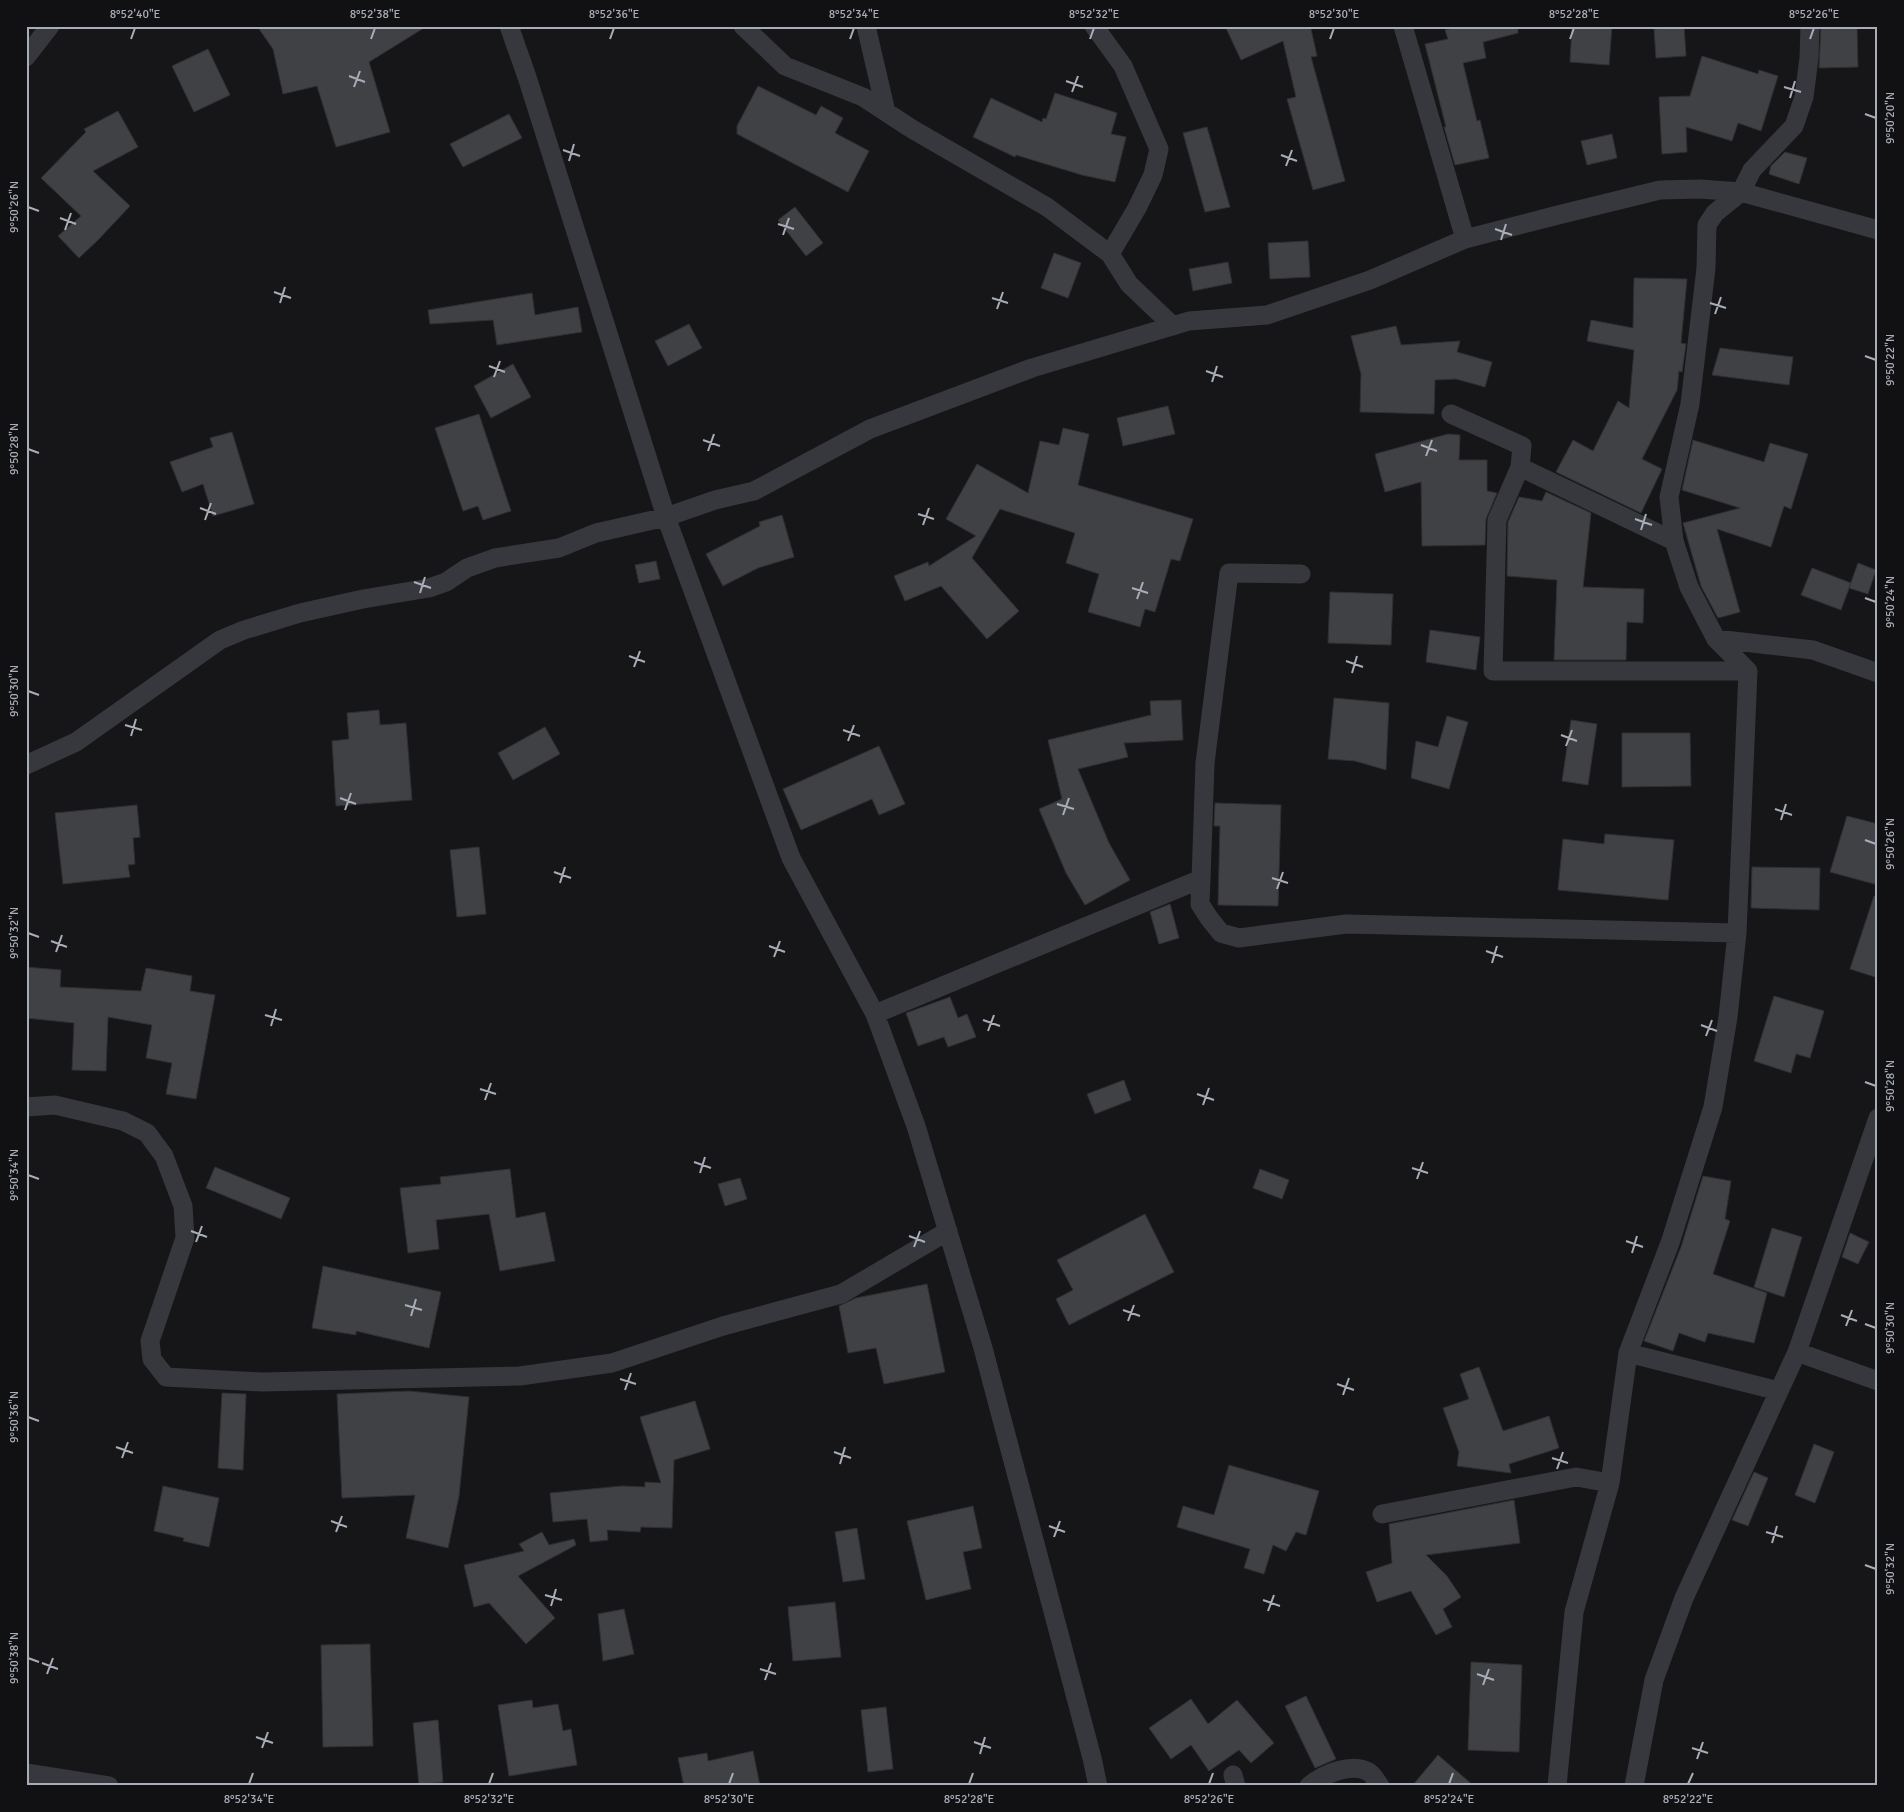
<svg xmlns="http://www.w3.org/2000/svg" width="1904" height="1812" viewBox="0 0 1904 1812" font-family="Signika,sans-serif">
<style>
.building{fill:#404145;stroke:#303034}
.lines{fill:none;stroke-linecap:round;stroke-linejoin:round}
.street{stroke:#37383d;stroke-width:19}
.ticks{fill:none;stroke:#a8adb8;stroke-width:2}
.neatline{fill:none;stroke:#a8adb8;stroke-width:2}
.ticks-label{font-size:12px;text-anchor:middle;fill:#a8adb8}
</style>
<rect width="100%" height="100%" fill="#161618"/>
<path class="building" d="M 257,26 L 427,26 L 369,62 L 390,132 L 336,147 L 317,86 L 283,94 L 273,49 Z
M 1225,26 L 1317,26 L 1311,29 L 1317,56 L 1311,57 L 1345,181 L 1313,190 L 1287,99 L 1296,97 L 1283,41 L 1241,60 Z
M 1459,26 L 1518,26 L 1518,33 L 1483,42 L 1486,58 L 1463,63 L 1477,121 L 1480,120 L 1489,158 L 1455,165 L 1444,127 L 1446,127 L 1425,44 L 1448,39 L 1445,30 Z
M 1572,26 L 1612,26 L 1609,65 L 1570,62 Z
M 1684,26 L 1686,56 L 1656,58 L 1654,29 Z
M 1821,26 L 1857,26 L 1858,67 L 1819,68 Z
M 208,49 L 230,95 L 194,112 L 172,66 Z
M 1702,56 L 1758,74 L 1759,70 L 1778,76 L 1761,131 L 1738,123 L 1732,141 L 1686,127 L 1687,152 L 1662,154 L 1659,97 L 1690,96 Z
M 758,86 L 816,115 L 821,106 L 843,118 L 835,133 L 869,151 L 848,192 L 737,134 L 737,126 Z
M 1055,93 L 1117,113 L 1111,134 L 1126,137 L 1115,182 L 1082,175 L 1016,155 L 1015,157 L 973,137 L 991,98 L 1042,122 L 1043,118 L 1046,119 Z
M 118,111 L 138,147 L 93,171 L 130,206 L 98,240 L 79,258 L 58,236 L 81,216 L 41,178 L 86,132 L 84,129 Z
M 509,114 L 522,138 L 463,167 L 450,144 Z
M 1207,127 L 1230,207 L 1205,212 L 1183,133 Z
M 1612,134 L 1617,158 L 1587,165 L 1581,141 Z
M 1785,152 L 1807,158 L 1799,184 L 1769,174 L 1771,166 Z
M 795,207 L 823,243 L 806,256 L 778,220 Z
M 1308,241 L 1310,277 L 1270,279 L 1268,243 Z
M 1054,253 L 1081,263 L 1068,298 L 1041,288 Z
M 1228,262 L 1232,283 L 1193,291 L 1189,269 Z
M 1634,278 L 1687,279 L 1681,343 L 1686,344 L 1682,372 L 1679,371 L 1677,390 L 1642,459 L 1662,469 L 1641,513 L 1556,472 L 1573,440 L 1593,451 L 1618,401 L 1629,408 L 1634,350 L 1587,341 L 1591,320 L 1633,328 Z
M 532,293 L 535,315 L 578,307 L 582,332 L 497,345 L 493,320 L 430,324 L 428,310 Z
M 689,324 L 702,348 L 668,366 L 655,341 Z
M 1396,326 L 1401,345 L 1460,341 L 1457,352 L 1492,362 L 1485,387 L 1456,379 L 1435,380 L 1434,414 L 1360,412 L 1361,374 L 1351,336 Z
M 1720,348 L 1793,357 L 1789,385 L 1712,375 Z
M 513,364 L 531,397 L 491,418 L 474,386 Z
M 1168,406 L 1175,434 L 1123,446 L 1117,418 Z
M 479,414 L 511,511 L 483,520 L 478,506 L 463,511 L 435,428 Z
M 1063,428 L 1089,434 L 1078,485 L 1193,519 L 1180,561 L 1171,559 L 1155,612 L 1145,609 L 1140,627 L 1088,612 L 1099,574 L 1066,563 L 1075,533 L 1000,509 L 972,558 L 1019,611 L 987,639 L 941,586 L 905,601 L 894,576 L 928,562 L 929,566 L 976,536 L 946,519 L 977,464 L 1028,493 L 1040,441 L 1059,445 Z
M 232,432 L 254,504 L 213,516 L 203,484 L 182,492 L 170,462 L 213,447 L 210,438 Z
M 1448,434 L 1460,435 L 1459,460 L 1487,460 L 1487,491 L 1497,493 L 1486,519 L 1485,545 L 1422,546 L 1421,482 L 1385,492 L 1375,454 Z
M 1693,440 L 1764,462 L 1770,443 L 1808,454 L 1791,509 L 1784,506 L 1771,547 L 1717,529 L 1740,612 L 1718,618 L 1701,586 L 1683,523 L 1740,508 L 1682,490 Z
M 1546,492 L 1591,513 L 1583,587 L 1644,589 L 1643,623 L 1627,622 L 1626,660 L 1554,660 L 1557,580 L 1507,576 L 1508,522 L 1519,497 L 1542,501 Z
M 782,515 L 794,557 L 758,568 L 723,586 L 706,554 L 760,526 L 759,522 Z
M 656,561 L 660,579 L 639,583 L 635,565 Z
M 1858,563 L 1876,570 L 1868,594 L 1849,588 Z
M 1812,568 L 1851,583 L 1841,610 L 1801,595 Z
M 1330,592 L 1393,594 L 1391,645 L 1328,643 Z
M 1430,630 L 1480,637 L 1476,670 L 1426,662 Z
M 1334,698 L 1389,703 L 1386,770 L 1355,761 L 1328,759 Z
M 1181,700 L 1183,740 L 1124,743 L 1128,757 L 1078,769 L 1109,843 L 1130,880 L 1085,905 L 1066,873 L 1039,809 L 1062,799 L 1048,740 L 1151,715 L 1150,701 Z
M 379,710 L 380,725 L 406,723 L 412,800 L 336,806 L 332,741 L 349,739 L 347,713 Z
M 1447,716 L 1468,722 L 1449,789 L 1411,778 L 1416,741 L 1438,747 Z
M 1571,720 L 1597,724 L 1588,785 L 1562,781 Z
M 545,727 L 560,754 L 513,780 L 498,753 Z
M 1622,733 L 1690,733 L 1691,786 L 1622,787 Z
M 879,746 L 905,804 L 879,815 L 872,799 L 801,830 L 783,789 Z
M 1215,803 L 1281,805 L 1278,906 L 1218,905 L 1220,826 L 1214,826 Z
M 137,805 L 140,837 L 133,838 L 135,864 L 128,865 L 130,877 L 63,884 L 55,813 Z
M 1847,816 L 1878,824 L 1878,885 L 1830,872 Z
M 1605,834 L 1674,840 L 1668,900 L 1558,890 L 1563,839 L 1604,844 Z
M 479,847 L 486,914 L 457,917 L 450,850 Z
M 1752,867 L 1820,868 L 1819,910 L 1751,908 Z
M 1874,896 L 1878,896 L 1878,978 L 1850,969 Z
M 1170,904 L 1179,938 L 1159,944 L 1150,912 Z
M 26,967 L 61,970 L 60,987 L 141,991 L 146,968 L 192,976 L 190,991 L 215,995 L 196,1099 L 166,1094 L 172,1063 L 146,1058 L 152,1025 L 108,1017 L 106,1071 L 72,1070 L 74,1023 L 26,1018 Z
M 1774,996 L 1824,1011 L 1810,1058 L 1796,1054 L 1791,1073 L 1754,1061 Z
M 950,997 L 958,1018 L 967,1014 L 976,1037 L 948,1047 L 944,1037 L 918,1046 L 906,1013 Z
M 1124,1080 L 1131,1100 L 1095,1114 L 1087,1094 Z
M 215,1167 L 290,1198 L 281,1219 L 206,1188 Z
M 510,1169 L 516,1218 L 545,1212 L 555,1261 L 500,1271 L 489,1214 L 436,1220 L 439,1249 L 408,1253 L 400,1188 L 441,1184 L 440,1177 Z
M 1260,1169 L 1289,1180 L 1282,1199 L 1253,1188 Z
M 1703,1176 L 1731,1181 L 1725,1219 L 1730,1221 L 1713,1274 L 1767,1293 L 1754,1343 L 1708,1333 L 1705,1342 L 1679,1333 L 1673,1351 L 1644,1341 L 1681,1247 Z
M 740,1178 L 747,1199 L 725,1206 L 718,1184 Z
M 1145,1214 L 1174,1272 L 1069,1325 L 1056,1299 L 1073,1290 L 1057,1260 Z
M 1772,1228 L 1802,1237 L 1784,1297 L 1754,1287 Z
M 1850,1233 L 1869,1242 L 1858,1264 L 1842,1257 Z
M 323,1266 L 441,1292 L 429,1348 L 356,1331 L 356,1335 L 312,1328 Z
M 927,1284 L 945,1372 L 884,1384 L 876,1348 L 848,1353 L 839,1306 L 856,1298 Z
M 1479,1367 L 1503,1431 L 1549,1416 L 1559,1448 L 1509,1464 L 1511,1473 L 1457,1466 L 1459,1452 L 1443,1408 L 1469,1399 L 1460,1374 Z
M 409,1391 L 469,1397 L 459,1496 L 448,1548 L 406,1538 L 415,1495 L 342,1498 L 337,1394 Z
M 222,1393 L 246,1394 L 243,1470 L 218,1468 Z
M 695,1401 L 710,1449 L 674,1460 L 672,1528 L 641,1527 L 640,1532 L 607,1530 L 608,1540 L 590,1542 L 587,1519 L 553,1522 L 550,1493 L 622,1486 L 645,1487 L 645,1482 L 661,1483 L 640,1417 Z
M 1814,1444 L 1834,1452 L 1815,1503 L 1795,1495 Z
M 1229,1465 L 1319,1491 L 1306,1535 L 1296,1532 L 1286,1551 L 1273,1545 L 1264,1574 L 1244,1568 L 1250,1549 L 1177,1527 L 1183,1506 L 1214,1515 Z
M 1754,1472 L 1768,1478 L 1748,1526 L 1732,1520 Z
M 163,1486 L 219,1498 L 209,1547 L 183,1541 L 184,1538 L 154,1531 Z
M 1514,1500 L 1520,1543 L 1426,1555 L 1447,1576 L 1461,1597 L 1443,1609 L 1452,1627 L 1436,1635 L 1411,1591 L 1377,1602 L 1366,1572 L 1392,1563 L 1389,1524 Z
M 973,1506 L 982,1548 L 963,1552 L 971,1589 L 926,1600 L 907,1521 Z
M 857,1528 L 865,1579 L 843,1582 L 835,1532 Z
M 542,1532 L 549,1545 L 574,1539 L 576,1545 L 518,1576 L 555,1618 L 526,1644 L 489,1603 L 474,1607 L 464,1565 L 524,1551 L 519,1544 Z
M 835,1602 L 841,1657 L 793,1661 L 788,1607 Z
M 624,1609 L 634,1654 L 603,1661 L 598,1614 Z
M 370,1644 L 373,1746 L 323,1747 L 321,1645 Z
M 1471,1662 L 1522,1665 L 1519,1752 L 1468,1750 Z
M 1306,1696 L 1336,1759 L 1315,1768 L 1285,1706 Z
M 1191,1699 L 1208,1724 L 1237,1700 L 1274,1743 L 1251,1763 L 1239,1750 L 1209,1771 L 1191,1745 L 1171,1759 L 1149,1728 Z
M 532,1700 L 533,1708 L 558,1704 L 563,1731 L 571,1729 L 577,1765 L 509,1776 L 498,1705 Z
M 886,1707 L 893,1769 L 868,1772 L 861,1710 Z
M 438,1720 L 443,1782 L 419,1785 L 413,1723 Z
M 753,1751 L 760,1786 L 684,1786 L 678,1758 L 707,1753 L 708,1761 Z
M 1438,1755 L 1474,1786 L 1412,1786 Z"/>
<g class="lines">
<path class="street" d="M 509,26 L 527,77 L 666,517 L 791,858 L 875,1014 L 916,1126 L 983,1348 L 1092,1758 L 1098,1786
M 743,26 L 785,66 L 863,97 L 912,129 L 1047,207 L 1110,254 L 1129,284 L 1173,326
M 866,26 L 886,112
M 1094,26 L 1123,66 L 1159,149 L 1153,175 L 1137,208 L 1110,254
M 1403,26 L 1465,239
M 26,57 L 50,26
M 1451,414 L 1522,446 L 1520,467 L 1497,520 L 1493,671 L 1748,671
M 1520,467 L 1674,541
M 1301,574 L 1229,573 L 1205,763 L 1201,879 L 1200,904 L 1209,918 L 1221,933 L 1239,938 L 1346,924 L 1737,933
M 1716,639 L 1813,650 L 1878,673
M 26,765 L 76,742 L 220,640 L 244,630 L 300,613 L 363,599 L 429,588 L 446,582 L 467,568 L 495,558 L 559,548 L 596,533 L 666,517 L 715,500 L 754,491 L 870,429 L 1032,368 L 1189,321 L 1267,315 L 1370,280 L 1465,239 L 1558,215 L 1660,190 L 1700,189 L 1741,192 L 1878,230
M 875,1014 L 1201,879
M 26,1107 L 55,1105 L 123,1121 L 147,1133 L 164,1156 L 183,1206 L 185,1238 L 150,1341 L 152,1359 L 166,1377 L 262,1382 L 520,1376 L 612,1363 L 723,1326 L 841,1294 L 948,1231
M 1797,1352 L 1878,1381
M 1628,1353 L 1779,1391
M 1382,1514 L 1576,1477 L 1610,1483
M 26,1773 L 109,1786
M 1233,1775 L 1236,1786
M 1309,1786 C 1323,1774 1354,1761 1370,1773 C 1374,1776 1377,1782 1380,1786
M 1557,1786 L 1574,1612 L 1610,1483 L 1628,1353 L 1670,1243 L 1713,1107 L 1728,1017 L 1737,933 L 1748,671 L 1716,639 L 1689,587 L 1674,541 L 1669,497 L 1690,404 L 1706,268 L 1707,225 L 1715,213 L 1741,192 L 1752,170 L 1794,126 L 1804,97 L 1809,58 L 1810,26
M 1634,1786 L 1654,1680 L 1684,1598 L 1797,1352 L 1878,1118"/>
</g>
<path class="ticks" d="M 131,39 L 135,28M 371,39 L 375,28M 610,39 L 614,28M 850,39 L 854,28M 1090,39 L 1094,28M 1330,39 L 1334,28M 1570,39 L 1574,28M 1810,39 L 1814,28M 349,76 L 365,82M 1066,81 L 1083,87M 354,87 L 360,71M 1784,87 L 1801,92M 1072,92 L 1078,76M 1790,98 L 1795,81M 1865,114 L 1876,118M 563,150 L 580,156M 1281,155 L 1297,161M 569,161 L 574,144M 1286,166 L 1292,150M 28,207 L 39,211M 60,218 L 76,224M 778,224 L 794,229M 1495,229 L 1512,235M 65,230 L 71,213M 783,235 L 789,218M 1501,240 L 1506,224M 274,292 L 291,298M 992,298 L 1008,303M 280,303 L 285,287M 1710,303 L 1726,308M 997,309 L 1003,292M 1715,314 L 1721,297M 1865,356 L 1876,360M 489,366 L 505,372M 1206,371 L 1223,377M 494,377 L 500,361M 1212,382 L 1217,366M 703,440 L 720,446M 1421,445 L 1437,451M 28,449 L 39,453M 708,451 L 714,434M 1426,456 L 1432,440M 200,508 L 216,514M 918,514 L 934,519M 1635,519 L 1652,525M 205,520 L 211,503M 923,525 L 929,508M 1641,530 L 1646,514M 414,582 L 431,588M 1132,588 L 1148,593M 420,593 L 425,577M 1865,598 L 1876,602M 1137,599 L 1143,582M 629,656 L 645,662M 1346,661 L 1363,667M 634,667 L 640,651M 1352,673 L 1357,656M 28,691 L 39,695M 125,725 L 142,730M 843,730 L 860,736M 1561,735 L 1577,741M 131,736 L 136,719M 848,741 L 854,725M 1566,746 L 1572,730M 340,798 L 356,804M 1057,804 L 1074,809M 1775,809 L 1792,815M 345,810 L 351,793M 1063,815 L 1069,798M 1781,820 L 1786,804M 1865,840 L 1876,844M 554,872 L 571,878M 1272,878 L 1288,883M 560,883 L 565,867M 1277,889 L 1283,872M 28,933 L 39,937M 51,941 L 67,947M 769,946 L 785,952M 1486,951 L 1503,957M 56,952 L 62,935M 774,957 L 780,941M 1492,963 L 1497,946M 265,1015 L 282,1020M 983,1020 L 1000,1026M 1701,1025 L 1717,1031M 271,1026 L 276,1009M 988,1031 L 994,1015M 1706,1036 L 1712,1020M 1865,1082 L 1876,1086M 480,1089 L 496,1094M 1197,1094 L 1214,1100M 485,1100 L 491,1083M 1203,1105 L 1209,1088M 694,1162 L 711,1168M 1412,1168 L 1428,1173M 700,1173 L 705,1157M 28,1175 L 39,1179M 1417,1179 L 1423,1162M 191,1231 L 207,1237M 909,1236 L 925,1242M 1626,1241 L 1643,1247M 196,1242 L 202,1226M 914,1247 L 920,1231M 1632,1253 L 1637,1236M 405,1305 L 422,1310M 1123,1310 L 1140,1316M 1841,1315 L 1857,1321M 411,1316 L 416,1299M 1128,1321 L 1134,1305M 1865,1324 L 1876,1328M 1846,1326 L 1852,1310M 620,1379 L 636,1384M 1337,1384 L 1354,1390M 625,1390 L 631,1373M 1343,1395 L 1349,1378M 28,1417 L 39,1421M 116,1447 L 133,1453M 834,1452 L 851,1458M 122,1458 L 128,1442M 1552,1458 L 1568,1463M 840,1464 L 845,1447M 1557,1469 L 1563,1452M 331,1521 L 347,1527M 1049,1526 L 1065,1532M 336,1532 L 342,1516M 1766,1532 L 1783,1537M 1054,1537 L 1060,1521M 1772,1543 L 1777,1526M 1865,1565 L 1876,1569M 545,1595 L 562,1600M 1263,1600 L 1280,1606M 551,1606 L 556,1589M 1268,1611 L 1274,1595M 28,1658 L 39,1662M 42,1663 L 58,1669M 760,1669 L 776,1674M 47,1674 L 53,1658M 1477,1674 L 1494,1680M 765,1680 L 771,1663M 1483,1685 L 1489,1669M 256,1737 L 273,1743M 974,1742 L 991,1748M 262,1748 L 268,1732M 1692,1748 L 1708,1753M 980,1754 L 985,1737M 1697,1759 L 1703,1742M 249,1784 L 253,1773M 489,1784 L 493,1773M 729,1784 L 733,1773M 969,1784 L 973,1773M 1209,1784 L 1213,1773M 1449,1784 L 1453,1773M 1688,1784 L 1693,1773"/>
<rect width="1904" height="1812" fill="none" stroke="#111113" stroke-width="55"/>
<rect x="28" y="28" width="1848" height="1756" class="neatline"/>
<g class="ticks-label">
<text x="135" y="18">8°52'40"E</text>
<text x="375" y="18">8°52'38"E</text>
<text x="614" y="18">8°52'36"E</text>
<text x="854" y="18">8°52'34"E</text>
<text x="1094" y="18">8°52'32"E</text>
<text x="1334" y="18">8°52'30"E</text>
<text x="1574" y="18">8°52'28"E</text>
<text x="1814" y="18">8°52'26"E</text>
<text transform="translate(1890 118) rotate(-90)" y="4">9°50'20"N</text>
<text transform="translate(14 207) rotate(-90)" y="4">9°50'26"N</text>
<text transform="translate(1890 360) rotate(-90)" y="4">9°50'22"N</text>
<text transform="translate(14 449) rotate(-90)" y="4">9°50'28"N</text>
<text transform="translate(1890 602) rotate(-90)" y="4">9°50'24"N</text>
<text transform="translate(14 691) rotate(-90)" y="4">9°50'30"N</text>
<text transform="translate(1890 844) rotate(-90)" y="4">9°50'26"N</text>
<text transform="translate(14 933) rotate(-90)" y="4">9°50'32"N</text>
<text transform="translate(1890 1086) rotate(-90)" y="4">9°50'28"N</text>
<text transform="translate(14 1175) rotate(-90)" y="4">9°50'34"N</text>
<text transform="translate(1890 1328) rotate(-90)" y="4">9°50'30"N</text>
<text transform="translate(14 1417) rotate(-90)" y="4">9°50'36"N</text>
<text transform="translate(1890 1569) rotate(-90)" y="4">9°50'32"N</text>
<text transform="translate(14 1658) rotate(-90)" y="4">9°50'38"N</text>
<text x="249" y="1803">8°52'34"E</text>
<text x="489" y="1803">8°52'32"E</text>
<text x="729" y="1803">8°52'30"E</text>
<text x="969" y="1803">8°52'28"E</text>
<text x="1209" y="1803">8°52'26"E</text>
<text x="1449" y="1803">8°52'24"E</text>
<text x="1688" y="1803">8°52'22"E</text>
</g>
</svg>
